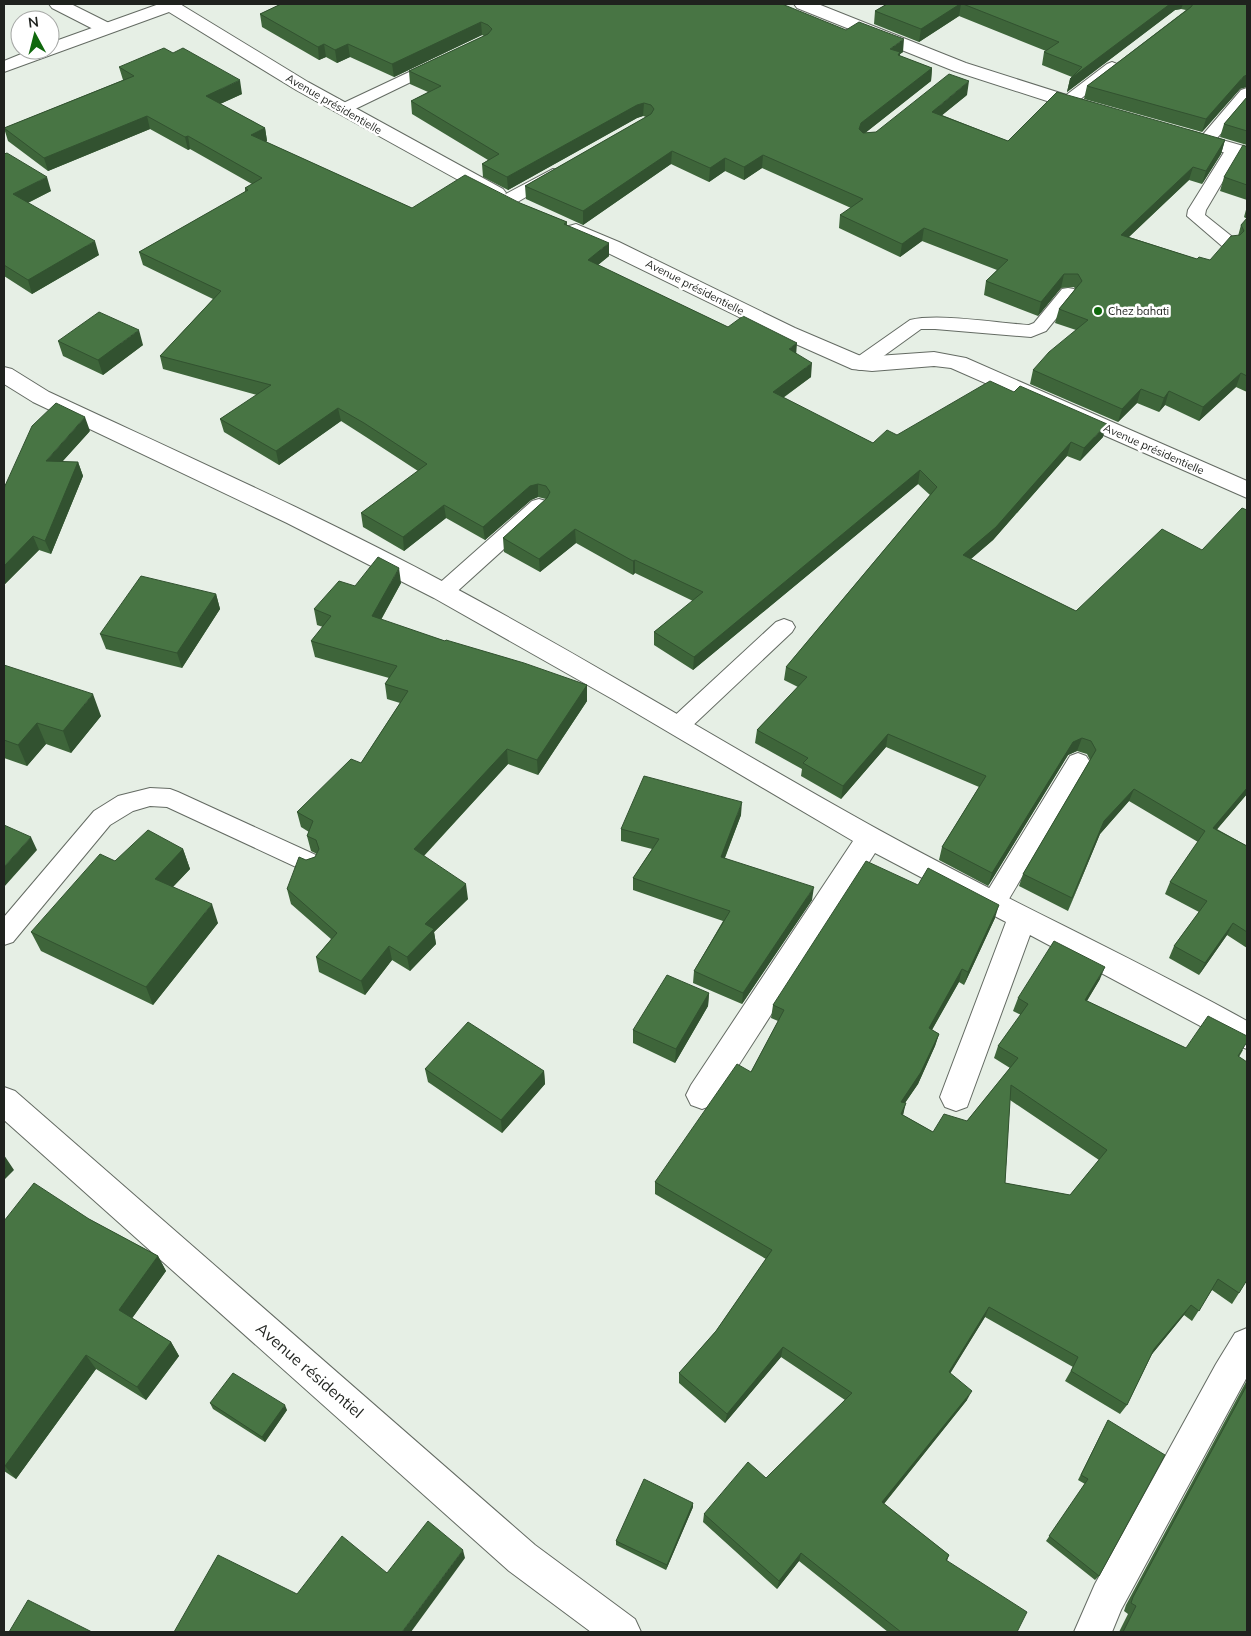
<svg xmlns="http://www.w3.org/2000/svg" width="1251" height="1636" viewBox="0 0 1251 1636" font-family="Mulish,sans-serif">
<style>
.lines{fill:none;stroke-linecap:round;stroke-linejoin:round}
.service-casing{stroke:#646b63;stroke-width:2}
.minor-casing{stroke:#646b63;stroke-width:2}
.tertiary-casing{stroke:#646b63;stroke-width:2}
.service{fill:#fff;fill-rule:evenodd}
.minor{fill:#fff;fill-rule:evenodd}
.tertiary{fill:#fff;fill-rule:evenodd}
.wall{fill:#3e653a;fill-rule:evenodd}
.shaded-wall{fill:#325230}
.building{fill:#487544;stroke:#325230;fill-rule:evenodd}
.poi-dot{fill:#10680d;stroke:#fff;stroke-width:2}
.labels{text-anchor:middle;stroke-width:5;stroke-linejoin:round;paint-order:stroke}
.far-street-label{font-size:11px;fill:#1f221e;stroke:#fff}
.far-poi-label{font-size:11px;fill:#1f221e;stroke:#fff;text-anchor:start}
.near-street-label{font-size:16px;fill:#1f221e;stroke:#fff}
</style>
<rect width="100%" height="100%" fill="#e6efe5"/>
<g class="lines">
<defs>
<path id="service" d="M 439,58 L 444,60 L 447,63 L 444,66 L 349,112 L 337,112 L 335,109 L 337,106 Z
M 1112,62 L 1117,64 L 1120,67 L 1117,70 L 1073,105 L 1061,105 L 1059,102 L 1061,99 L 1107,64 Z
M 1247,88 L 1247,103 L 1212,144 L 1200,144 L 1198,141 L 1200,138 L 1241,90 Z
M 1234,144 L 1240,146 L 1242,149 L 1206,210 L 1205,215 L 1235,239 L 1238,243 L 1235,247 L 1229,248 L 1223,247 L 1187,216 L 1188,210 L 1226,149 L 1228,146 Z
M 553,169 L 559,170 L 561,174 L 559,178 L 514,204 L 502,204 L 500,200 L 502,196 Z
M 1068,288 L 1074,289 L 1077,293 L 1046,331 L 1031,337 L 935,329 L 921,329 L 867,368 L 860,370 L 853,368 L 851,364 L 853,360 L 910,320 C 939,313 996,323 1029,325 L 1034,323 L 1062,289 Z
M 539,499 L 546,501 L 549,506 L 546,511 L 451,597 L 443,599 L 435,597 L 432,592 L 435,587 L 532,501 Z
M 784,619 L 792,622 L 795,627 L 792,632 L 687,731 L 679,734 L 671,731 L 668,725 L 671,719 L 776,622 Z
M 1078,753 L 1086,756 L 1090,762 L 1003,909 L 994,912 L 985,909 L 982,902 L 985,895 L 1070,756 Z
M 150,788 L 170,789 L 178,792 L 318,856 L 321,863 L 318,870 L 309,873 L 167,807 L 150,806 L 133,811 L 110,825 L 13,942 L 4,945 L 4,917 L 94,811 L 118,796 Z"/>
<path id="minor" d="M 49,4 L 71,4 L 111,24 L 114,28 L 111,32 L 105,33 L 99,32 L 52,8 Z
M 162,4 L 180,4 L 308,82 L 503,189 L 506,193 L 503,197 L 496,199 L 489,197 L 296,90 L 164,9 Z
M 794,4 L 818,4 L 966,63 L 1095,104 L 1097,108 L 1095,112 L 1088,114 L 1081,112 L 954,71 L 797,8 Z
M 1187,130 L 1247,147 L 1247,159 L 1180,140 L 1178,136 L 1180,132 Z
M 576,224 L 619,242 L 795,328 L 863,357 L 934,352 L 966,358 L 1247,481 L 1247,498 L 951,368 L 934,366 L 872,371 L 852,369 L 780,337 L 569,234 L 566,230 L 569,226 Z
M 4,367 L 12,369 L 49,392 C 184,455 322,516 453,587 C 597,664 736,751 879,830 C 1000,897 1126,954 1247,1021 L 1247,1049 L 1236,1045 L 1030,935 L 967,1107 L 956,1111 L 945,1107 L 940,1097 L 1006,922 L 875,853 L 713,1105 L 702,1109 L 691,1105 L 686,1095 L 691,1085 L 853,841 L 614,700 L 434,598 L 287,523 L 33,402 L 4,384 Z
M 4,1087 L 15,1091 L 535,1545 L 635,1619 L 641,1632 L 591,1632 L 509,1571 L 4,1120 Z
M 1247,1328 L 1247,1377 L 1121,1610 L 1112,1632 L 1074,1632 L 1095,1584 L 1216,1364 L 1235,1333 Z"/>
<path id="tertiary" d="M 159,4 L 183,4 L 180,8 L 4,72 L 4,61 L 31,50 L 50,50 L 50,43 Z"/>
</defs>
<use href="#service" class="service-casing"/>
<use href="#minor" class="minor-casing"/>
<use href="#tertiary" class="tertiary-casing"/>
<use href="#service" class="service"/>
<use href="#minor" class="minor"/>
<use href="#tertiary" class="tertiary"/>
</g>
<path class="wall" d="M 281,4 L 903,52 L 900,54 L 900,56 L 932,68 L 931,81 L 865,133 L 876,132 L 967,95 L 942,115 L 1008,141 L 1225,140 L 1221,154 L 1202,184 L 1189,180 L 1129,237 L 1197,259 L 1210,260 L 1238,236 L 1241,225 L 1247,219 L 1244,217 L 1247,206 L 1247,392 L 1236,387 L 1199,421 L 1165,405 L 1159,412 L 1137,403 L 1118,422 L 1030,384 L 1033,370 L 1076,330 L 1055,323 L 1059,309 L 1075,289 L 1074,287 L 1061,288 L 1038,316 L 984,295 L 986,281 L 997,270 L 922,241 L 900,257 L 839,228 L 840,215 L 851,208 L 762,168 L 744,180 L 725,171 L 709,182 L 671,164 L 583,225 L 526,199 L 525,186 L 646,117 L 643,116 L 637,118 L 508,190 L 483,177 L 482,164 L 488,160 L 412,114 L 411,101 L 428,92 L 410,84 L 409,71 L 484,36 L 482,35 L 394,77 L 350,57 L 337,63 L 326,57 L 319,60 L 262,27 L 260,14 Z
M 887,4 L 1247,4 L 1240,89 L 1202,132 L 1084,99 L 1087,86 L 1186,10 L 1181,9 L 1175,10 L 1067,92 L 1070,79 L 1072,77 L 1042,65 L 1044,52 L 1046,51 L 959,16 L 919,42 L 874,24 L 875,11 Z
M 119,67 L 242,94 L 220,104 L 265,128 L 267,141 L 266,142 L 412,208 L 520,203 L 567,222 L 567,225 L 609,256 L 598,265 L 728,327 L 796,354 L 811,377 L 783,398 L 873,443 L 897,435 L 1103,437 L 1080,461 L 1067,456 L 993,540 L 971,559 L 1076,611 L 1202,550 L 1247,510 L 1247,794 L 1217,829 L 1247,846 L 1247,948 L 1227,935 L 1199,975 L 1169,958 L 1174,946 L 1199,912 L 1165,894 L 1170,882 L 1198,842 L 1129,801 L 1100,834 L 1068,911 L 1019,886 L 1023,874 L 1090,760 L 1087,754 L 1077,751 L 1068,755 L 988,886 L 939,860 L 942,847 L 979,787 L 886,747 L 841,799 L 801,776 L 802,769 L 755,743 L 757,730 L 798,687 L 784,680 L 786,667 L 930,495 L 918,484 L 693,670 L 654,645 L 654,632 L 693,601 L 635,573 L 633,575 L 576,543 L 540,572 L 504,552 L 503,538 L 546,499 L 538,497 L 531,500 L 485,540 L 446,518 L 404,551 L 363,527 L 361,513 L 418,471 L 366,437 L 341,421 L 279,465 L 224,432 L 220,419 L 257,395 L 163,369 L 160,356 L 213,299 L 143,265 L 139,252 L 245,192 L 245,188 L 252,184 L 190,149 L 188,150 L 150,129 L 48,171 L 8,141 L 4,128 L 123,80 Z
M 1247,97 L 1247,145 L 1220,137 L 1224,124 Z
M 1247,147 L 1247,200 L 1220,191 L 1224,177 Z
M 4,154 L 51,191 L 28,203 L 99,255 L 32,294 L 4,276 Z
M 58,341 L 143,345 L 103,375 L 63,356 Z
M 90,431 L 62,462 L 78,462 L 83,476 L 51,554 L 39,550 L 4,585 L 4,488 Z
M 401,583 L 381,620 L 445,641 L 587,685 L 587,701 L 538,775 L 508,764 L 424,856 L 468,899 L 434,932 L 436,944 L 410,971 L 392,960 L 365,995 L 319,972 L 316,957 L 331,939 L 291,904 L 287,889 L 306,860 L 315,857 L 317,854 L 311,851 L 307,836 L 309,832 L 301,827 L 297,812 L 361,763 L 400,703 L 387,699 L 385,684 L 389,678 L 315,657 L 311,641 L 323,627 L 317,625 L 314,609 L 355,586 Z
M 216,594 L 220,609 L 182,668 L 106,649 L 100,634 Z
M 4,665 L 101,716 L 71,753 L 46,744 L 27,766 L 4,758 Z
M 741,815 L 725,858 L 812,900 L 742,1004 L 693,983 L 694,971 L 723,921 L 633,890 L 633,878 L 652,849 L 621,841 L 621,829 Z
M 183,849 L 190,869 L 173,887 L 218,923 L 153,1005 L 41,951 L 31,932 L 115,861 Z
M 918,885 L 995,918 L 964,985 L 959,982 L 932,1030 L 939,1034 L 935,1046 L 918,1084 L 905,1103 L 903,1115 L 933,1132 L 967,1121 L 1010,1068 L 994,1058 L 998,1046 L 1021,1015 L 1013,1011 L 1018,998 L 1100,979 L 1087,1001 L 1186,1048 L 1243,1050 L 1239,1057 L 1239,1293 L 1232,1304 L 1212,1290 L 1192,1321 L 1184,1315 L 1152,1354 L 1127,1405 L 1120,1414 L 1065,1381 L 1073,1367 L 985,1317 L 950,1373 L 967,1400 L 884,1504 L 949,1555 L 947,1561 L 1017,1632 L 888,1632 L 799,1561 L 777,1589 L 703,1522 L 704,1514 L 766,1478 L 845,1400 L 781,1357 L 725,1423 L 679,1383 L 679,1373 L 716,1331 L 766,1259 L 655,1194 L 655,1182 L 751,1072 L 778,1021 L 771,1018 L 773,1005 ZM 1010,1100 L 1099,1160 L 1070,1195 L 1005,1183 Z
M 709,993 L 708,1006 L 675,1063 L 633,1043 L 633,1030 Z
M 425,1069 L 544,1071 L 545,1084 L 502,1133 L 428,1082 Z
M 89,1219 L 158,1256 L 166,1271 L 132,1318 L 171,1342 L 179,1356 L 146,1400 L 96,1369 L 16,1479 L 4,1471 L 4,1221 Z
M 1247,1380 L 1247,1632 L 1119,1632 L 1128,1614 L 1124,1611 L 1126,1605 Z
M 210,1403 L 287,1410 L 265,1442 L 213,1409 Z
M 1108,1420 L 1099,1576 L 1095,1580 L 1046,1541 L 1085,1484 L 1078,1480 Z
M 693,1507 L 666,1570 L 616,1545 L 616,1541 Z"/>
<path class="shaded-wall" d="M 960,4 L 961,4 L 959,16 L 919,42 L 921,29 Z
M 1170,4 L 1183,4 L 1181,9 L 1175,10 L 1067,92 L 1070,79 Z
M 481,22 L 482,35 L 394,77 L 392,64 Z
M 904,39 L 903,52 L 900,54 L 899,65 L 890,49 Z
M 324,44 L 326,57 L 319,60 L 318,47 Z
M 348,44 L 350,57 L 337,63 L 335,50 Z
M 932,68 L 931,81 L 860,137 L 859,129 L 861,123 Z
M 1247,75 L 1247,87 L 1240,89 L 1202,132 L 1206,119 L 1244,76 Z
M 240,80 L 242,94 L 209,109 L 206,96 Z
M 969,81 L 967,95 L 930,125 L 932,112 Z
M 644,103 L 643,116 L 637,118 L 508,190 L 507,177 L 637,105 Z
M 147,116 L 150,129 L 48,171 L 44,158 Z
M 265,128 L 267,141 L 253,148 L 251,135 Z
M 188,136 L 190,149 L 188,150 L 185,137 Z
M 1225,140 L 1221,154 L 1202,184 L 1206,171 Z
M 672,151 L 671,164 L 583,225 L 583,211 Z
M 763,155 L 762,168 L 744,180 L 744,167 Z
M 725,158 L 725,171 L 709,182 L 710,168 Z
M 1193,167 L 1189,180 L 1117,248 L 1121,235 Z
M 47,177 L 51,191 L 17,208 L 13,194 Z
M 924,228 L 922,241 L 900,257 L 902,244 Z
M 95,241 L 99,255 L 32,294 L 28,280 Z
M 609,243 L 609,256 L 588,273 L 588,260 Z
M 1064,274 L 1061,288 L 1038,316 L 1041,302 Z
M 139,330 L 143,345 L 103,375 L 98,360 Z
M 797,343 L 796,356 L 789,349 Z
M 812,363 L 811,377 L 771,406 L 773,392 Z
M 1241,373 L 1236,387 L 1199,421 L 1203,407 Z
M 1141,389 L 1137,403 L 1118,422 L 1122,409 Z
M 1169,391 L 1165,405 L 1159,412 L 1164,398 Z
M 338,408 L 341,421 L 279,465 L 276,451 Z
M 85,417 L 90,431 L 50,475 L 46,461 Z
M 1107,424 L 1103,437 L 1080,461 L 1084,448 Z
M 1071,442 L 1067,456 L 993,540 L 960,568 L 963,555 Z
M 78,462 L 83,476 L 51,554 L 45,541 Z
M 920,470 L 918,484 L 693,670 L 694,657 Z
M 538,484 L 538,497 L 531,500 L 485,540 L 483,527 L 530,486 Z
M 444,505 L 446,518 L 404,551 L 403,537 Z
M 575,529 L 576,543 L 540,572 L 539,559 Z
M 33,536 L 39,550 L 4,585 L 4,566 Z
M 635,560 L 635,573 L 633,575 L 633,561 Z
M 399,568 L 401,583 L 374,632 L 372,616 Z
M 216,594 L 220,609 L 182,668 L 177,653 Z
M 587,685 L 587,701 L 538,775 L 537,760 Z
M 93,694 L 101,716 L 71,753 L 63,731 Z
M 37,723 L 46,744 L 27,766 L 18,745 Z
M 888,734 L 886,747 L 841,799 L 843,786 Z
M 1082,738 L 1077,751 L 1068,755 L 988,886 L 992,873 L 1073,742 Z
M 507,749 L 508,764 L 416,864 L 414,849 Z
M 1247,788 L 1247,794 L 1208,840 L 1213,828 Z
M 1134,789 L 1129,801 L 1100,834 L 1068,911 L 1104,821 Z
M 742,802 L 741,815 L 720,870 L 721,857 Z
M 31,837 L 37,850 L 4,887 L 4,867 Z
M 183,849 L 190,869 L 162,898 L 155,879 Z
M 466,884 L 468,899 L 434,932 L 436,944 L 410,971 L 407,957 L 425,924 Z
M 814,887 L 812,900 L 742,1004 L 743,993 Z
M 212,904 L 218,923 L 153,1005 L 146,987 Z
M 999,905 L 995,918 L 964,985 L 968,972 Z
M 1233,923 L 1227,935 L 1199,975 L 1205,963 Z
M 389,946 L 392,960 L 365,995 L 361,981 Z
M 1105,967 L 1100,979 L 1080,1012 L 1085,1000 Z
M 962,969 L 959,982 L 926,1040 L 929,1028 Z
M 709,993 L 708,1006 L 675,1063 L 676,1049 Z
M 939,1034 L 935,1046 L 918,1084 L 898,1113 L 901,1102 Z
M 544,1071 L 545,1084 L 502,1133 L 501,1120 Z
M 906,1103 L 903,1115 L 898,1126 L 901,1114 Z
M 4,1155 L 14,1170 L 4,1180 Z
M 158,1256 L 166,1271 L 128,1324 L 119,1310 Z
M 1191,1305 L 1184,1315 L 1148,1359 L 1154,1349 Z
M 989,1307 L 985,1317 L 945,1382 L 949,1372 Z
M 171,1342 L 179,1356 L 146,1400 L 137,1387 Z
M 783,1347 L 781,1357 L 725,1423 L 727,1414 Z
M 86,1355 L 96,1369 L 16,1479 L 5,1466 Z
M 972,1391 L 967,1400 L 878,1511 L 882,1502 Z
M 285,1405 L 287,1410 L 265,1442 L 262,1437 Z
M 693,1503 L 693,1507 L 666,1570 L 667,1565 Z
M 463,1550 L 465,1558 L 411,1632 L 402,1632 Z
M 801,1553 L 799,1561 L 777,1589 L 779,1581 Z"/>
<path class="building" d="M 281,4 L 782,4 L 846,30 L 859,22 L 904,39 L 890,49 L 900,52 L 898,55 L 932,68 L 861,123 L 859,129 L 863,133 L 876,132 L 949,74 L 969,81 L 932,112 L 1008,141 L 1057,92 L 1225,140 L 1206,171 L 1193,167 L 1121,235 L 1197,259 L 1199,257 L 1210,260 L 1231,236 L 1240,235 L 1244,231 L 1241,225 L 1247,218 L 1247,376 L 1241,373 L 1203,407 L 1169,391 L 1164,398 L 1141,389 L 1122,409 L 1033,370 L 1049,352 L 1088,320 L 1059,309 L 1082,281 L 1078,274 L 1064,274 L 1041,302 L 986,281 L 1008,260 L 924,228 L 902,244 L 840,215 L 863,199 L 763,155 L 744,167 L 725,158 L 710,168 L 672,151 L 583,211 L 525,186 L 651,114 L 654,109 L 651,105 L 644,103 L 637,105 L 507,177 L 482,164 L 499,154 L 411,101 L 441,86 L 409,71 L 488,34 L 492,29 L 488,25 L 481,22 L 392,64 L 348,44 L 335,50 L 324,44 L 318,47 L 260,14 Z
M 887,4 L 960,4 L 921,29 L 875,11 Z
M 963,4 L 1170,4 L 1070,79 L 1082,67 L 1044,52 L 1059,42 Z
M 1193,4 L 1247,4 L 1247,75 L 1244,76 L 1206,119 L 1087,86 L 1191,7 Z
M 164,48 L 173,53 L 183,48 L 240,80 L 206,96 L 265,128 L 251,135 L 412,208 L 465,175 L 520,203 L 567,222 L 564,224 L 609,243 L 588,260 L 728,327 L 743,316 L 797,343 L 789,349 L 812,363 L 773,392 L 873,443 L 887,430 L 897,435 L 990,381 L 1014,392 L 1020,386 L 1107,424 L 1084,448 L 1071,442 L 996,527 L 963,555 L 1076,611 L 1162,529 L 1202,550 L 1242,508 L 1247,510 L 1247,788 L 1213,828 L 1247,846 L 1247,932 L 1233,923 L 1205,963 L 1174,946 L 1207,901 L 1170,882 L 1205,831 L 1134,789 L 1104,821 L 1072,898 L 1023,874 L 1096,750 L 1091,741 L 1082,738 L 1073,742 L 992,873 L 942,847 L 986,776 L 888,734 L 843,786 L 803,763 L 808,758 L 757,730 L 807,677 L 786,667 L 937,487 L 920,470 L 694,657 L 654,632 L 703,592 L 635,560 L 633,561 L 575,529 L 539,559 L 503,538 L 547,498 L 550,492 L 546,486 L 538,484 L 530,486 L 483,527 L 444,505 L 403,537 L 361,513 L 427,464 L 364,423 L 338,408 L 276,451 L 220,419 L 271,385 L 160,356 L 221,291 L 139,252 L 248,190 L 245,188 L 262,178 L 188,136 L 185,137 L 147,116 L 44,158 L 4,128 L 134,76 L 119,67 Z
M 1247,97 L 1247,131 L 1224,124 Z
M 1243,145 L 1247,147 L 1247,185 L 1224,177 Z
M 7,153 L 47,177 L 13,194 L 95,241 L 28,280 L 4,265 L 4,154 Z
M 99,312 L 139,330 L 98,360 L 58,341 Z
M 56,403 L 85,417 L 46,461 L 78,462 L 45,541 L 33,536 L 4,566 L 4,488 L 32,426 Z
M 378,557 L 399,568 L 372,616 L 445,641 L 446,640 L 524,663 L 587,685 L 537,760 L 507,749 L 414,849 L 466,884 L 425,924 L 434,929 L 407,957 L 389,946 L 361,981 L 316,957 L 337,933 L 287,889 L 299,857 L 306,860 L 315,857 L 319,849 L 316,840 L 307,836 L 313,821 L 297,812 L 351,759 L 361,763 L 408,691 L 385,684 L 397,666 L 311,641 L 331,616 L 314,609 L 339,581 L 355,586 Z
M 141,576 L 216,594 L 177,653 L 100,634 Z
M 4,665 L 93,694 L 63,731 L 37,723 L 18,745 L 4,740 Z
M 644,776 L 742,802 L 721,857 L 814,887 L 743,993 L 694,971 L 730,911 L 633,878 L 659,839 L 621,829 Z
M 4,825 L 31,837 L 4,867 Z
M 148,830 L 183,849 L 155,879 L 212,904 L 146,987 L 31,932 L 100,854 L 115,861 Z
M 866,861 L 918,885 L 928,868 L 999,905 L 968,972 L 962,969 L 929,1028 L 939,1034 L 921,1072 L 901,1102 L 906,1103 L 901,1114 L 933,1132 L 944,1114 L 967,1121 L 1018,1058 L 998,1046 L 1028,1004 L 1018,998 L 1054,941 L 1105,967 L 1085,1000 L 1186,1048 L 1208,1016 L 1247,1036 L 1247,1042 L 1238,1056 L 1247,1062 L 1247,1280 L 1239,1293 L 1218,1279 L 1199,1311 L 1191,1305 L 1154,1349 L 1127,1405 L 1071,1371 L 1078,1357 L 989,1307 L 949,1372 L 972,1391 L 882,1502 L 949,1555 L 946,1560 L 1027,1612 L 1017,1632 L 901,1632 L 801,1553 L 779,1581 L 704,1514 L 748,1462 L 766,1478 L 852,1393 L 783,1347 L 727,1414 L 679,1373 L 716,1331 L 772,1250 L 655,1182 L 737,1064 L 751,1072 L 784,1010 L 773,1005 ZM 1011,1085 L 1107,1150 L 1070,1195 L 1005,1183 Z
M 667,975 L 709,993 L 676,1049 L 633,1030 Z
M 468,1022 L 544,1071 L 501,1120 L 425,1069 Z
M 34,1183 L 89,1219 L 158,1256 L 119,1310 L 171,1342 L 137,1387 L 86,1355 L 5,1466 L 4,1466 L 4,1221 Z
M 233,1373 L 285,1405 L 262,1437 L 210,1403 Z
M 1247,1385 L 1247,1632 L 1123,1632 L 1136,1606 L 1131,1603 L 1133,1597 Z
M 1108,1420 L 1165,1455 L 1099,1576 L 1049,1536 L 1088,1479 L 1081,1475 Z
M 644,1479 L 693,1503 L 667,1565 L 616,1541 Z
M 428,1521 L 463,1550 L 402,1632 L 174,1632 L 218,1555 L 297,1594 L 342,1536 L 387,1573 Z
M 28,1600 L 92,1632 L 9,1632 Z"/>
<circle class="poi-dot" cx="1098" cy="311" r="5"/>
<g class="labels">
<g class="far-street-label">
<text transform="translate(334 104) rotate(30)" y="4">Avenue présidentielle</text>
<text transform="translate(695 287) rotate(27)" y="4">Avenue présidentielle</text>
<text transform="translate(1154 449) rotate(24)" y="4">Avenue présidentielle</text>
</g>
<g class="far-poi-label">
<text x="1108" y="315">Chez bahati</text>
</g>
<g class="near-street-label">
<text transform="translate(310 1370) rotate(41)" y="6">Avenue résidentiel</text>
</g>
</g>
<rect width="1251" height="1636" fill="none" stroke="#1f221e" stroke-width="10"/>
<g transform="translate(35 35) rotate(353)"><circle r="24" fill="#ffffff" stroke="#a5a7a5"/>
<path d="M0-4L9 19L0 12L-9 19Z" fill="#10680d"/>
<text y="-8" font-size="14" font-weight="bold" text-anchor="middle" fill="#1f221e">N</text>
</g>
</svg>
